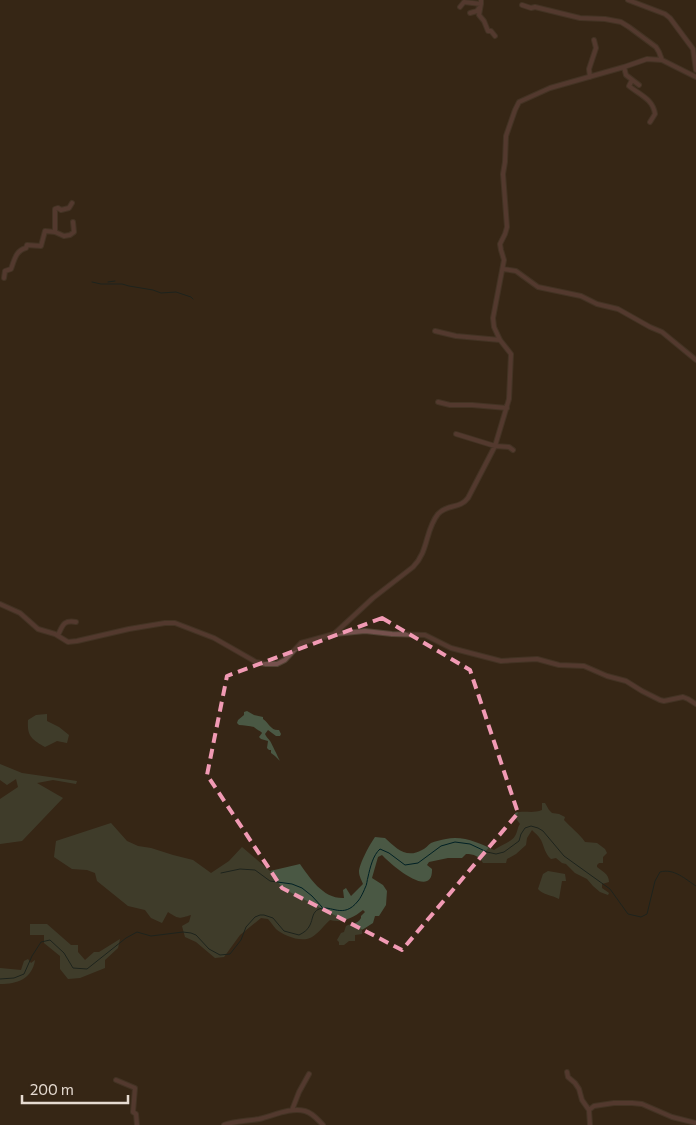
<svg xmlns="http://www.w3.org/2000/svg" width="696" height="1125" viewBox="0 0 696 1125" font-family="Commissioner,sans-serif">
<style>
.green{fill:#4a5844}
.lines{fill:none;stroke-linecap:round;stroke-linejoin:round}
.stream{stroke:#002024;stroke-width:1}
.minor-casing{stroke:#524334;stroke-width:6}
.minor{stroke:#75514d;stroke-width:4}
.marked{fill:none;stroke:#f19ab4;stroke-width:4;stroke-dasharray:10 6;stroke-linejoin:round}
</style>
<rect width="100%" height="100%" fill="#362616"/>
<path class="green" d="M 247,711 L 254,715 L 263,717 L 263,719 C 269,723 271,731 279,730 L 281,734 L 280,736 L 276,736 L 268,730 L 265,734 C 266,737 269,739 270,741 C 271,742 279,759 280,761 L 275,756 L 271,753 L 271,750 L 269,750 L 267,748 L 268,741 L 261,739 L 259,737 L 262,733 C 261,731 257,730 254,727 C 249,726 244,725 239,725 L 237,723 L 238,720 L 244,715 L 244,712 Z
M 47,714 L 47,721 L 59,727 L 69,735 L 67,743 L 57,741 L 45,747 C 32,739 27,737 28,720 L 36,715 Z
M 0,764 L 22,773 L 77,781 L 76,784 L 53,780 L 37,783 L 63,798 L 22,841 L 0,844 L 0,799 L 18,787 L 16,779 L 7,785 L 0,780 Z
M 542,803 L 545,803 L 549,810 L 552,813 L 559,814 L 565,817 L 564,820 C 571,828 579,833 585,842 L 597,843 L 605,849 L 607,853 L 603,857 L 603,863 L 599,863 L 597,865 L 597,867 C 602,871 609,874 609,882 L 602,884 L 602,888 L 609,893 L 608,895 L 600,892 L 593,886 L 587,879 L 575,873 L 566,864 L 562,863 L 556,858 L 551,859 C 545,854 544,846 541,840 C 538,835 535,833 532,830 L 527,838 L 526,845 L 516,854 L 507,859 L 506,863 L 483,863 C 479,856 474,854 466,854 L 462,858 L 448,858 L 429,862 L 427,865 L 432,869 C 433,901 390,864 382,855 L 378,857 L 372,878 L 383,885 L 387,891 L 386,905 L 379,916 L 375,916 L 373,923 L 362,930 L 362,934 L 355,935 L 355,941 L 349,941 L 344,945 L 339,945 L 339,942 L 337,940 L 341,933 L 344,932 L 346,926 C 352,923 357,925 361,918 L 361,916 L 365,912 L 363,910 C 353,918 343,923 330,920 C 324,925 319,933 312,937 C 302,943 284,936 276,929 C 273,926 271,922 268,919 L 261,918 L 240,935 L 224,957 L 215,958 L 196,942 L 185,937 L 182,926 L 189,922 L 191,915 C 178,919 179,919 168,912 L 162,923 L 151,918 L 145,910 L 128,906 L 97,881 L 95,873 L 87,870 L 72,869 L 54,857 L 56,841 L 111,823 L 127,841 L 138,846 L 151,848 L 173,855 L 193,860 L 211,873 L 229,861 L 242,847 L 270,871 L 300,864 C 310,878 323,899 344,898 L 343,890 L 346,888 L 351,896 L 363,884 C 362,881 359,876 359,872 C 359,864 370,844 375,837 L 385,838 C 396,848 406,859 422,850 C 425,849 428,845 431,843 C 435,841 441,840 446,839 C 462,835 480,843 494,850 C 500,845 512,842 515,836 C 518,831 517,828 520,824 L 515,817 L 515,813 C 524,810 533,814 542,810 Z
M 548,871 L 565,874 L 566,881 L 562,881 L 559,899 C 552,895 543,895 538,889 L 543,874 Z
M 30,924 L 47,924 L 71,945 L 78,945 L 78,952 L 85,960 L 94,952 L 99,952 L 120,939 L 118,948 L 105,960 L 105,968 L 80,978 L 68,979 L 60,969 L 60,956 L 44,943 L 44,935 L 30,935 Z
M 28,959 L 31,963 L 35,960 C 32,979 17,984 0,984 L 0,968 L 21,970 L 24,961 Z"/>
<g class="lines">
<path class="stream" d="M 92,282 L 101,284 L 122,284 L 129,286 L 153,290 L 161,293 L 176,292 L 191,297 L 193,299
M 108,282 L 115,281
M 221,873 L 240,869 L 255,870 L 270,881 L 292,884 L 302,888 L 312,896 L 322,907
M 0,979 L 14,978 L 24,974 L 32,956 L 41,942 L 50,940 L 64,953 L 73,968 L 87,969 L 126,938 L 137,932 L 151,936 L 183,932 L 191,933 L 196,935 L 209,949 L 220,955 L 230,954 L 241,940 L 246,927 L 255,917 L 260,915 L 264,915 L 273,918 L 284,931 L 299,935 C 303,933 308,930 310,925 C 313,919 312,912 319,909 C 331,904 343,920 358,901 C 360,899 364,891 365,888 C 367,885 367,880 368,877 C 370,868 373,855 380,849 L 389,853 L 405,865 L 418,863 L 441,846 L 455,842 L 470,844 L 487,852 L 496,854 L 504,852 L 519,841 L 521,834 L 525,828 L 531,826 L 538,828 L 543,831 L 564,856 L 610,889 L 628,914 L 641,917 L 647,914 L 655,881 L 660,872 C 674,868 685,879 696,886"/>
<defs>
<path id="minor" d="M 628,0 L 665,14 L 670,18 L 693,49 L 696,70
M 481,4 L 479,15 L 484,21 L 488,31 L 491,31 L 495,36
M 522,5 L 531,8 L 535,7 L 580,18 L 605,19 L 621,22 L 629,27 L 656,47 L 659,52 L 662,60
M 460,7 L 464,2 L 481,4 L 481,0
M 470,13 L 477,11 L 479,8
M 624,67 L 626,75 L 639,85
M 590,77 L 589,69 L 596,48 L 594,40
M 632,80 L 629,86 C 640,95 653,99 655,114 L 650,122
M 55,232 L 55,209 L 58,208 L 61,210 L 69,208 L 72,203
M 503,269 L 516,271 L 538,287 L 581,296 L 597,304 L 618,309 L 650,327 L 662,332 L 696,360
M 4,278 L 5,271 L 11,269 C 14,261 16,250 26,248 L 27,245 L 41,246 L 45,231 L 55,232 L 64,236 L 70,235 L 74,232 L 73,222
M 435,331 L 456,336 L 500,340
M 438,402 L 450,405 L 472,405 L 507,408
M 456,434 L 495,446 L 509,447 L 513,450
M 0,604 L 20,613 L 38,629 L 55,634 L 68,642 L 77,641 L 129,629 L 165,623 L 175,623 L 214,638 L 256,662 L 266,664 L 277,664 L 285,660 L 301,643 L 334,634 L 365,631 L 392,634 L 425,635 L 451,648 L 501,661 L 537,659 L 559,665 L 584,666 L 607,676 L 626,681 L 642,691 L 660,700 L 664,701 L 683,697 L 688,699 L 696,704
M 334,634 L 373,598 L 413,567 C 429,551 425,530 438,514 C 447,504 460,509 468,498 L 495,446 L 509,399 L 511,354 L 500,340 L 494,327 L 493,318 L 504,260 L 501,250 L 500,244 L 505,234 L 507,227 L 503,174 L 505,162 L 506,136 L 515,110 L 519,102 L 550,88 L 624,67 L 647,59 L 662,60 L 696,77
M 58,635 C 63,625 63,620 76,622
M 567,1072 L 568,1077 L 575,1083 L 579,1089 L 582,1100 L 589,1110
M 116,1080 L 135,1088 L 133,1112 L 136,1114 L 137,1125
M 292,1110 L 299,1092 L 309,1074
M 224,1125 C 235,1121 247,1121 259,1119 C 273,1116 290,1107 305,1111 C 313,1113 318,1120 323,1125
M 590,1125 L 589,1110 L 594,1106 L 614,1103 L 632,1103 L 642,1104 L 672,1117 L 696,1123"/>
</defs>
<use href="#minor" class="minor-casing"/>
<use href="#minor" class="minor"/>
</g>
<path d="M0 0H696V1125H0ZM 382,618 L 470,670 L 518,813 L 402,950 L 282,888 L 207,775 L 227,676 Z" fill="#362616" fill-opacity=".55" fill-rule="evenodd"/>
<path class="marked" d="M 382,618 L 470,670 L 518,813 L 402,950 L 282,888 L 207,775 L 227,676 Z"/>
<path d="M22 1095v8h106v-8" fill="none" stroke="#e6dbd1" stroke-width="2.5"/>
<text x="30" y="1095" font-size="15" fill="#e6dbd1" stroke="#362616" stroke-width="4" paint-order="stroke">200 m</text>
</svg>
